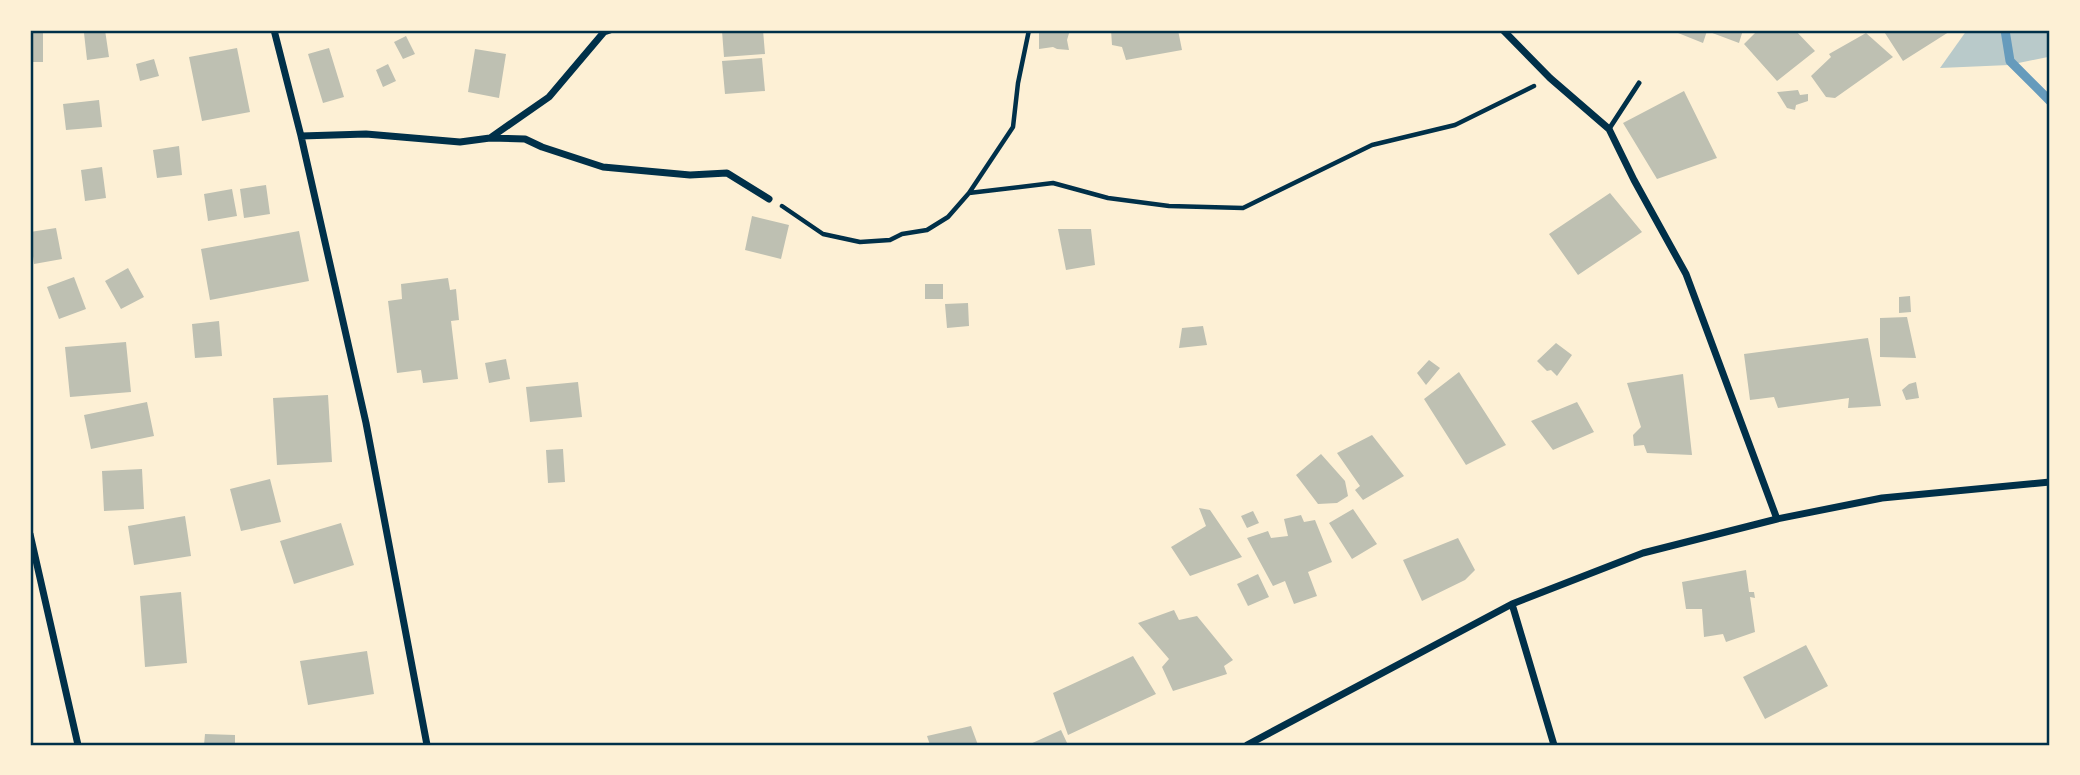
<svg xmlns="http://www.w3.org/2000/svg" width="2080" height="775" viewBox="0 0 2080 775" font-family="Mulish,sans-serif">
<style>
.green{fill:#b9caca}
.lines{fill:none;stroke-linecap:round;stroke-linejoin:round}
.stream{stroke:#669bbc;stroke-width:9}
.building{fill:#bec0b2}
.path{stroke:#003049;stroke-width:4.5}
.service{stroke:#003049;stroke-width:5}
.minor{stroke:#003049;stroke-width:7}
.neatline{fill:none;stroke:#003049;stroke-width:2.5}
</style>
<rect width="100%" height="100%" fill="#fdf0d5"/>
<path class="green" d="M 1967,30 L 2050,30 L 2050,50 L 2048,57 L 2009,65 L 1940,68 Z"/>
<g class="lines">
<path class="stream" d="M 2005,30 L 2010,61 L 2050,101"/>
</g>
<path class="building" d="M 30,30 L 43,30 L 43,62 L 30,62 Z
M 105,30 L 109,57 L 87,60 L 84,33 Z
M 743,30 L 763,30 L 765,54 L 724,57 L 722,31 Z
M 1039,30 L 1070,30 L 1067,40 L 1069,50 L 1057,49 L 1053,47 L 1039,49 Z
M 1111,30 L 1178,30 L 1182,50 L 1126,60 L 1122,47 L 1112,45 Z
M 1679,30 L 1743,30 L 1739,43 L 1707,31 L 1703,43 L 1678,33 Z
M 1758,30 L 1795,30 L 1815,51 L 1777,81 L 1744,44 Z
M 1883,30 L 1952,30 L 1903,61 Z
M 1866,33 L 1893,57 L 1835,98 L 1826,97 L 1811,76 L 1831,57 L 1829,54 Z
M 406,36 L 415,54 L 403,59 L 394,42 Z
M 237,48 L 250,112 L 202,121 L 189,57 Z
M 329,48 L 344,97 L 323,103 L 308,54 Z
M 475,49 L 506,54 L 499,98 L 468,92 Z
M 762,58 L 765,91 L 725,94 L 722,61 Z
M 154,59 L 159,76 L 140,81 L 136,64 Z
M 388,64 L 396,81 L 383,87 L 376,70 Z
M 1798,90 L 1800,95 L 1808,94 L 1808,101 L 1796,105 L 1795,110 L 1787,108 L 1777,92 Z
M 1684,91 L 1717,158 L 1657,179 L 1623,123 Z
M 99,100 L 102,127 L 66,130 L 63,104 Z
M 179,146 L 182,175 L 157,178 L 153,150 Z
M 102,167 L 106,198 L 85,201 L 81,170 Z
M 266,185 L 270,214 L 244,218 L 240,189 Z
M 232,189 L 237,216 L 208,221 L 204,194 Z
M 1610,193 L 1642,232 L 1578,275 L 1549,234 Z
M 752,216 L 789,225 L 781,259 L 745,250 Z
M 56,228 L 62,259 L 34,264 L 30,232 Z
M 1058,229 L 1091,229 L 1095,265 L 1066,270 Z
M 299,231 L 309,281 L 210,300 L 201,249 Z
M 128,268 L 144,297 L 121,309 L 105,281 Z
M 74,277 L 86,309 L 59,319 L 47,287 Z
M 448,278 L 450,290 L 456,289 L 459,320 L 451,321 L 458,379 L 423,383 L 421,370 L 397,373 L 388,301 L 402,299 L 401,284 Z
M 925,284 L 943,284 L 943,299 L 925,299 Z
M 1910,296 L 1911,312 L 1899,313 L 1899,297 Z
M 968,303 L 969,326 L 947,328 L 945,304 Z
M 1907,317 L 1916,358 L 1880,357 L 1880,318 Z
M 219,321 L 222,356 L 195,358 L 192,324 Z
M 1203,326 L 1207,345 L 1179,348 L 1182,328 Z
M 1868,338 L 1881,406 L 1848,408 L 1849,398 L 1778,408 L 1774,397 L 1750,400 L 1744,354 Z
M 126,342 L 131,392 L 70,397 L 65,347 Z
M 1556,343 L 1572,355 L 1557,376 L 1551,370 L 1547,371 L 1537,361 Z
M 506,359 L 510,379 L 489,383 L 485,363 Z
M 1429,360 L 1440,368 L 1426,385 L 1417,373 Z
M 1459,372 L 1506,445 L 1466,465 L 1424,399 Z
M 1683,374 L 1692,455 L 1647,453 L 1644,445 L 1634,446 L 1633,435 L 1641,427 L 1627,383 Z
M 578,382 L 582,417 L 530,422 L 526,387 Z
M 1916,382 L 1919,398 L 1906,400 L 1902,390 L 1909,384 Z
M 328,395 L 332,462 L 277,465 L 273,398 Z
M 147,402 L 154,436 L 91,449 L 84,415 Z
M 1577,402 L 1594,432 L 1553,450 L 1531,421 Z
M 1372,435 L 1404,476 L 1363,500 L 1355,490 L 1360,486 L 1337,453 Z
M 563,449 L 565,482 L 548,483 L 546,450 Z
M 1321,454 L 1345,481 L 1348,496 L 1337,503 L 1318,504 L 1296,475 Z
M 142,469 L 144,509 L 104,511 L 102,471 Z
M 270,479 L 281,522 L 241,531 L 230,489 Z
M 1199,508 L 1210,510 L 1242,557 L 1190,576 L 1171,547 L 1206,526 Z
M 1353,509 L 1377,544 L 1352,559 L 1329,523 Z
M 1253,511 L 1259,523 L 1247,528 L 1241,516 Z
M 1301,515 L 1304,522 L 1315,520 L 1332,562 L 1308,572 L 1317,596 L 1294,604 L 1285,581 L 1273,586 L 1247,538 L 1268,531 L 1271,538 L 1288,536 L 1284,519 Z
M 185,516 L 191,556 L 134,565 L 128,526 Z
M 341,523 L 354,565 L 294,584 L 280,541 Z
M 1458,538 L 1475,570 L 1465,580 L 1422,601 L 1403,560 Z
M 1746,570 L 1749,592 L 1754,592 L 1755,598 L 1750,597 L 1755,632 L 1726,642 L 1723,634 L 1704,637 L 1702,609 L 1686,609 L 1682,582 Z
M 1258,574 L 1269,597 L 1248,606 L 1237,584 Z
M 181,592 L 187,663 L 145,667 L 140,596 Z
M 1174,610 L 1179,620 L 1197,616 L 1233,660 L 1224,666 L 1227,674 L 1173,691 L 1162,667 L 1169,659 L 1138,623 Z
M 1806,645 L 1828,686 L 1765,719 L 1743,677 Z
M 367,651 L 374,694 L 308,705 L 300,661 Z
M 1133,656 L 1156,694 L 1068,735 L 1053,693 Z
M 971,726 L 978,745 L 930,745 L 927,736 Z
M 1061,730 L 1068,745 L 1028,745 Z
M 205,734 L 235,735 L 235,745 L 204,745 Z"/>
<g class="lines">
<path class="path" d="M 969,193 L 1053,183 L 1108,198 L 1169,206 L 1243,208 L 1372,145 L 1455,125 L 1534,86
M 782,206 L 823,234 L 860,242 L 890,240 L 902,234 L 927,230 L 948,217 L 969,193 L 1013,127 L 1018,83 L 1029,30"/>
<path class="service" d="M 1609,129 L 1639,83"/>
<path class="minor" d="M 274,30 L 301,136 L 366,423 L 427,745
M 1503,30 L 1550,78 L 1609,129 L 1634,180 L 1686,274 L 1777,519
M 301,136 L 366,134 L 460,142 L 490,138 L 525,139 L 542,147 L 603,167 L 690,175 L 727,173 L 769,199
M 490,138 L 549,97 L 604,32 L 610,30
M 30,534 L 78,745
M 1512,604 L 1554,745
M 1247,745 L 1512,604 L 1643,553 L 1777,519 L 1882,498 L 2050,482"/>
</g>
<rect width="2080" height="775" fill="none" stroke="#fdf0d5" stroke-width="63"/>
<rect x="32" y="32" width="2016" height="712" class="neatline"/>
</svg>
